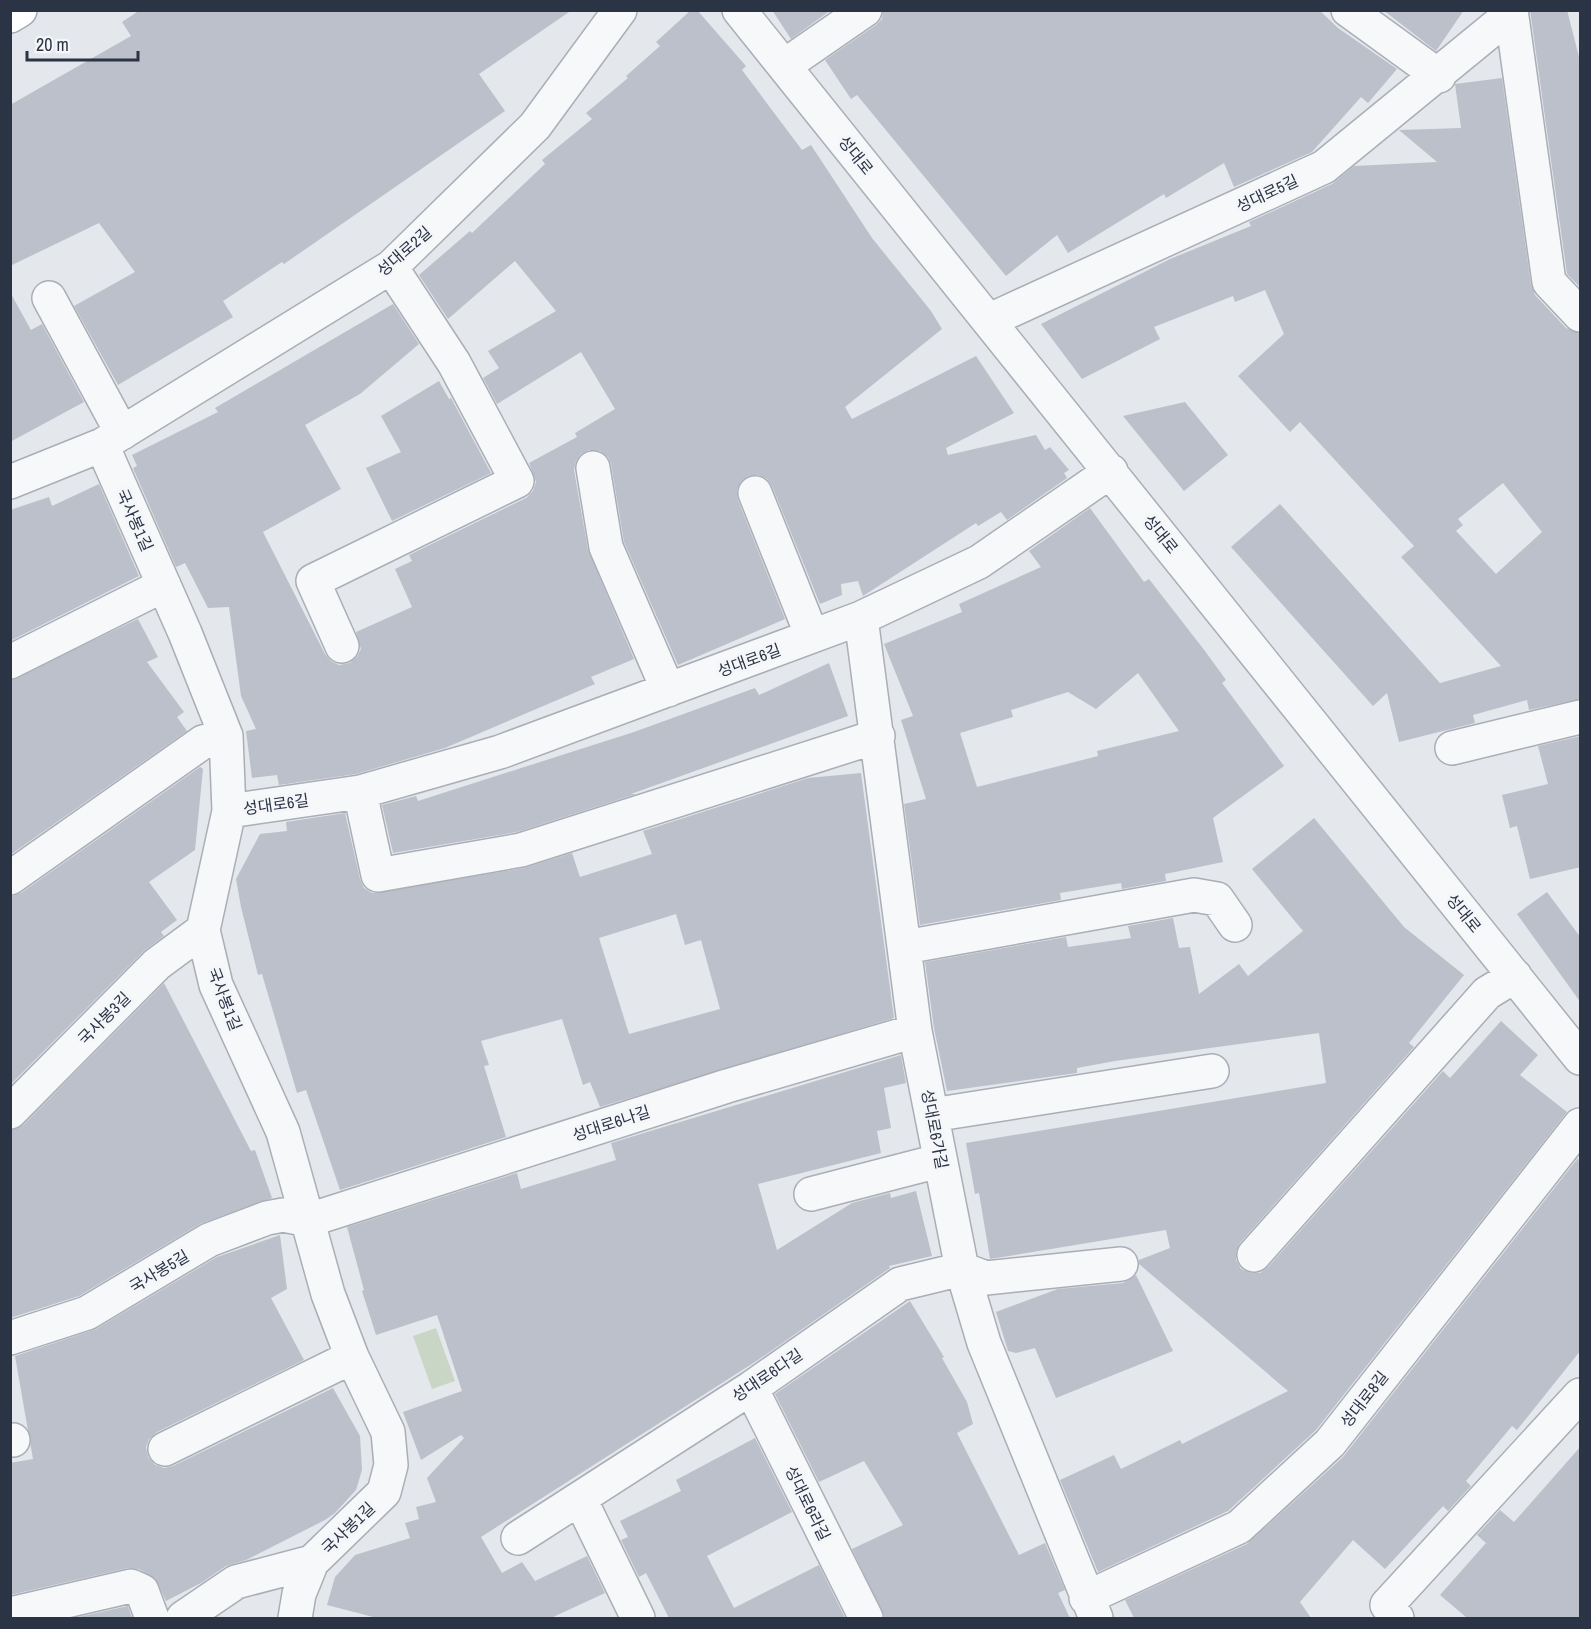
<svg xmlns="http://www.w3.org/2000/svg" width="1591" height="1629" viewBox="0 0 1591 1629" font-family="'Archivo Narrow','Noto Sans KR',sans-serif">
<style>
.green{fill:#c9d6c5}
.building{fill:#bbc0ca;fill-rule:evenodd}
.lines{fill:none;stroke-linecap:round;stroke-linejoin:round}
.minor-casing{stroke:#a9aeb7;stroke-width:36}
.major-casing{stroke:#a3abb8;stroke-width:36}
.minor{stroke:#f7f8fa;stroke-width:33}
.major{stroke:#fff;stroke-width:33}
.labels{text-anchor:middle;stroke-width:6;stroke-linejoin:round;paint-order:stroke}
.street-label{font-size:16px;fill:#2b3445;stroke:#f4f6f9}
</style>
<rect width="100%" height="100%" fill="#e4e7ec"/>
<path class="green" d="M 436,1328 L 455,1381 L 432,1389 L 413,1336 Z"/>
<path class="building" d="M 140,10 L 572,10 L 479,74 L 505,111 L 284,264 L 282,262 L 223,301 L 233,317 L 118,385 L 74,306 L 135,272 L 99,223 L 10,266 L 10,105 L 131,36 L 122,22 Z
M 691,10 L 697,10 L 746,66 L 742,70 L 802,150 L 811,145 L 872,238 L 931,311 L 942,329 L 845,407 L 852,419 L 976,356 L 1014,413 L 946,448 L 948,455 L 1036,435 L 1045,450 L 1050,447 L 1069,470 L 1064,473 L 1067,478 L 1007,520 L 1001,512 L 978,526 L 976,523 L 863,596 L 858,581 L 841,584 L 842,595 L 820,604 L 772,486 L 767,479 L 758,475 L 748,476 L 741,481 L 737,490 L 738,500 L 785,619 L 678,665 L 624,542 L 611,464 L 608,457 L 600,451 L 589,450 L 581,454 L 576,461 L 574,470 L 588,550 L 634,659 L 591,677 L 595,684 L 445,748 L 356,774 L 279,785 L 277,775 L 252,778 L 246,731 L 256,729 L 241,696 L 229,607 L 208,608 L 185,563 L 176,567 L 133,468 L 137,466 L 132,455 L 218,412 L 215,408 L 393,304 L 419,344 L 360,394 L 305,425 L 341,489 L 263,532 L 325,654 L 331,661 L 339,665 L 350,663 L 357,657 L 361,649 L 356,632 L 412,607 L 395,569 L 412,561 L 409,555 L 526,498 L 533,491 L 536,482 L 529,463 L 577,437 L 575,433 L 615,409 L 581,352 L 497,404 L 483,378 L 499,368 L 488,351 L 556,311 L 515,261 L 448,319 L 419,275 L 470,231 L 472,233 L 545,164 L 542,160 L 592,119 L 586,113 L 628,78 L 626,76 L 660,46 L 656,42 Z
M 772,10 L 831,10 L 791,39 Z
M 883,10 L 1319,10 L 1338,28 L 1397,69 L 1368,103 L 1361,97 L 1312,152 L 1234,187 L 1224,163 L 1166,198 L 1164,194 L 1068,253 L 1057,235 L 1006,276 L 857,95 L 851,99 L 825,60 L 876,25 L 882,19 Z
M 1383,10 L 1464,10 L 1436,51 Z
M 1530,10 L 1567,10 L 1581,65 L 1581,288 L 1567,274 Z
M 1502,78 L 1531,285 L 1535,295 L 1566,328 L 1581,333 L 1581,699 L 1529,710 L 1527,700 L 1473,715 L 1475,723 L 1399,742 L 1387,693 L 1373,706 L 1231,547 L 1280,504 L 1440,683 L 1501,666 L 1401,557 L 1414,546 L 1300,422 L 1290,432 L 1238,376 L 1284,334 L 1265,290 L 1235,302 L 1233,296 L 1154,327 L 1160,339 L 1082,379 L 1041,324 L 1170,259 L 1251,226 L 1249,222 L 1332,184 L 1354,166 L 1437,162 L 1399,130 L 1461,128 L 1455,84 ZM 1503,483 L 1542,532 L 1496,574 L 1456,531 L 1463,525 L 1458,519 Z
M 10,292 L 31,330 L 42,324 L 84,402 L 10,442 Z
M 439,381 L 449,399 L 451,398 L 491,473 L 392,521 L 366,468 L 401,452 L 381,416 Z
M 1185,402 L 1228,455 L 1184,491 L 1123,416 Z
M 99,484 L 139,576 L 10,641 L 10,510 L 49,497 L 52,506 Z
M 1090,508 L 1144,582 L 1149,579 L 1205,651 L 1226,680 L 1222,683 L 1284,766 L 1213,818 L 1223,862 L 1165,874 L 1166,881 L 1122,889 L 1121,883 L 1060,893 L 1061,900 L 920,925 L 904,804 L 926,799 L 901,720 L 913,716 L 884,644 L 962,612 L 959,604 L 1041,567 L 1029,551 ZM 1138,673 L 1179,731 L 1097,751 L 1098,756 L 977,787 L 960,733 L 1013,717 L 1011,710 L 1068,692 L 1096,709 Z
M 138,619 L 158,657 L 147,662 L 184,712 L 177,717 L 187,731 L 10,855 L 10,680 Z
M 829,663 L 848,716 L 631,794 L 636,794 L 517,832 L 393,853 L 382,805 L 416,796 L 418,801 L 634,732 L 755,688 L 759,695 Z
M 1581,736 L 1581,867 L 1530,879 L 1517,826 L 1510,828 L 1502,795 L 1548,784 L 1538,746 Z
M 200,767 L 203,769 L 195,850 L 149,882 L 177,920 L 161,932 L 164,936 L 144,951 L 10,1085 L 10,897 L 21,893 Z
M 861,773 L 894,1018 L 600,1107 L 590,1082 L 583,1085 L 562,1019 L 481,1041 L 489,1065 L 484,1066 L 506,1137 L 340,1190 L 306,1090 L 297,1093 L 262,974 L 258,975 L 241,907 L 236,879 L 260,834 L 287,831 L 286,822 L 345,813 L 360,879 L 364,888 L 372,893 L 524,868 L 572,853 L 580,877 L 652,854 L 643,831 L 808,778 ZM 676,914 L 685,945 L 701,940 L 720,1009 L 629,1034 L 599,938 Z
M 1314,818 L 1404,927 L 1464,975 L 1409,1043 L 1414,1047 L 1240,1243 L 1236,1252 L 1236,1260 L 1241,1269 L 1251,1273 L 1260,1273 L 1268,1267 L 1443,1071 L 1450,1078 L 1501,1021 L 1538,1055 L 1520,1075 L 1567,1112 L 1316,1430 L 1228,1511 L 1098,1572 L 1060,1480 L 1114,1455 L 1121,1469 L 1180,1440 L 1182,1444 L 1288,1391 L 1139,1264 L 1139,1260 L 1170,1248 L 1166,1230 L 990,1259 L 979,1193 L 975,1194 L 966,1143 L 1326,1083 L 1319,1033 L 1115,1061 L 1077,1068 L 1077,1073 L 947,1091 L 934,1028 L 925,962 L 1066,937 L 1068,947 L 1131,938 L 1128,926 L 1173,918 L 1179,948 L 1190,947 L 1199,994 L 1239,964 L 1248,976 L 1303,931 L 1252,869 Z
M 1547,892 L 1581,938 L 1581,1003 L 1517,914 Z
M 164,983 L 251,1151 L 255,1150 L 272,1198 L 200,1224 L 79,1296 L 10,1318 L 10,1130 L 23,1125 Z
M 901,1055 L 906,1083 L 884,1088 L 891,1128 L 877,1131 L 881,1153 L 758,1184 L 777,1250 L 852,1203 L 890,1193 L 891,1198 L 916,1191 L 932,1256 L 889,1266 L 890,1268 L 758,1360 L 481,1537 L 502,1573 L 522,1562 L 535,1581 L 587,1556 L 605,1593 L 551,1618 L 377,1618 L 327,1605 L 335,1577 L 355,1555 L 410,1538 L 405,1523 L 419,1519 L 416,1507 L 436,1502 L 427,1478 L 464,1438 L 461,1435 L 421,1460 L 403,1412 L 462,1391 L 437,1315 L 376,1335 L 362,1291 L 364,1290 L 347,1227 L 517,1173 L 521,1189 L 616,1160 L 611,1143 Z
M 1578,1158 L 1581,1170 L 1581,1350 L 1517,1430 L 1512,1426 L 1466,1481 L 1471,1486 L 1448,1511 L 1443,1506 L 1385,1569 L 1353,1540 L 1300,1602 L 1311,1618 L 1134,1618 L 1125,1600 L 1247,1544 L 1343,1457 Z
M 280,1235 L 287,1289 L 271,1298 L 304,1360 L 157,1432 L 149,1439 L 146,1447 L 148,1457 L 155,1465 L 164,1468 L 173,1466 L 333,1388 L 360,1436 L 362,1470 L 356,1490 L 335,1513 L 325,1520 L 246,1560 L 226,1566 L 201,1583 L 166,1601 L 155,1578 L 139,1569 L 128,1568 L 10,1595 L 10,1463 L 33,1459 L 15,1356 L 96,1329 L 217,1257 Z
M 1136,1275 L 1173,1351 L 1056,1398 L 1035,1348 L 1016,1353 L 1008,1351 L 996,1312 L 1058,1289 L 1123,1283 Z
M 910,1301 L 944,1357 L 942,1358 L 967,1402 L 973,1424 L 957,1433 L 1019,1555 L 1045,1543 L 1065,1590 L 1058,1593 L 1070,1618 L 885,1618 L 852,1549 L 903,1525 L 864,1461 L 819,1482 L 775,1394 Z
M 755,1438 L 792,1512 L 707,1556 L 734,1608 L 819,1565 L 845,1618 L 669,1618 L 646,1573 L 639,1577 L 621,1540 L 628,1537 L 620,1521 L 681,1491 L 676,1480 Z
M 1581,1446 L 1581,1618 L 1467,1618 L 1440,1595 L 1486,1543 L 1477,1535 L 1500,1510 L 1514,1522 Z
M 128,1606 L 132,1618 L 74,1618 Z"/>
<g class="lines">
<defs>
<path id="minor" d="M 739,10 L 1580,1058
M 1348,10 L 1439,76
M 1511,10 L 1549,282 L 1580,315
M 784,66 L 865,10
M 49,298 L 122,433
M 990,320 L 1324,167 L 1511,14
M 102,445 L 185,633 L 226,736 L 229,811 L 203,930 L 216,985 L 283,1132 L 328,1294 L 352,1357 L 388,1432 L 391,1465 L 384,1492 L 312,1562 L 299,1594 L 295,1618
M 593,468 L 606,547 L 668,690
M 10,482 L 102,445 L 391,267 L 535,126 L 620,10
M 755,493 L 812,636
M 861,618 L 915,1031 L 962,1269 L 984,1343 L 1096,1618
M 342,646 L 313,581 L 517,481 L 454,363 L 391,267
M 10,662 L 164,585
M 1452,748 L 1580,717
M 360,792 L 378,875 L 521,850 L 878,736
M 229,811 L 360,792 L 500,752 L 861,618 L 979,562 L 1111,471
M 10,878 L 203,742 L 226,736
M 905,947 L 1194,895 L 1217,899 L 1235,925
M 10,1112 L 157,964 L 203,930
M 932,1115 L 1212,1071
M 811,1194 L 923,1165 L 941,1163
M 1254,1255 L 1487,993 L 1515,976
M 10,1338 L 87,1313 L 209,1240 L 267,1218 L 283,1215 L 309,1220 L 727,1086 L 915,1031
M 751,1388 L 866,1618
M 10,1440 L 13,1440
M 165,1449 L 352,1357
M 580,1499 L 638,1618
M 518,1538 L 751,1388 L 900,1284 L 962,1269 L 986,1278 L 1121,1264
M 1086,1598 L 1239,1527 L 1330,1443 L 1580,1125
M 10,1614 L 131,1586 L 142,1591 L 152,1618
M 183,1618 L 236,1582 L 312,1562
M 1397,1618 L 1387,1605 L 1580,1395"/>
<path id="major" d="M 10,16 L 20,10"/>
</defs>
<use href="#minor" class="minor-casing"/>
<use href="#major" class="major-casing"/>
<use href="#minor" class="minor"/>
<use href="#major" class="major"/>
</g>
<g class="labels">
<g class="street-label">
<text transform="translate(856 155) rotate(51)" y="6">성대로</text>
<text transform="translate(1267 193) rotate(-25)" y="6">성대로5길</text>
<text transform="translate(404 251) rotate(-41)" y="6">성대로2길</text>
<text transform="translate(135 520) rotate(66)" y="6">국사봉1길</text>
<text transform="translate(1161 534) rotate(51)" y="6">성대로</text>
<text transform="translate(749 660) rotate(-20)" y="6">성대로6길</text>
<text transform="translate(276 804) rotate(-8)" y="6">성대로6길</text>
<text transform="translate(1464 913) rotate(51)" y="6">성대로</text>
<text transform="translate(225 999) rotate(69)" y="6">국사봉1길</text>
<text transform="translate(104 1018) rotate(-45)" y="6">국사봉3길</text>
<text transform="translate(611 1123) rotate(-18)" y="6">성대로6나길</text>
<text transform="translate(935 1129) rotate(79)" y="6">성대로6가길</text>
<text transform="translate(159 1271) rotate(-31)" y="6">국사봉5길</text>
<text transform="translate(767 1375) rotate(-34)" y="6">성대로6다길</text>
<text transform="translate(1364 1399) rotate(-52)" y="6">성대로8길</text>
<text transform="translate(808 1503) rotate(64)" y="6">성대로6라길</text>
<text transform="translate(348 1528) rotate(-44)" y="6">국사봉1길</text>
</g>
</g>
<rect width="1591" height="1629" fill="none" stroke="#2b3445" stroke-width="24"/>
<path d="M27 51v9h111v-9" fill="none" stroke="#2b3445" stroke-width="3"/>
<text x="36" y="51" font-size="18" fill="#2b3445" stroke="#f4f6f9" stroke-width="4.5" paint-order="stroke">20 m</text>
</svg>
